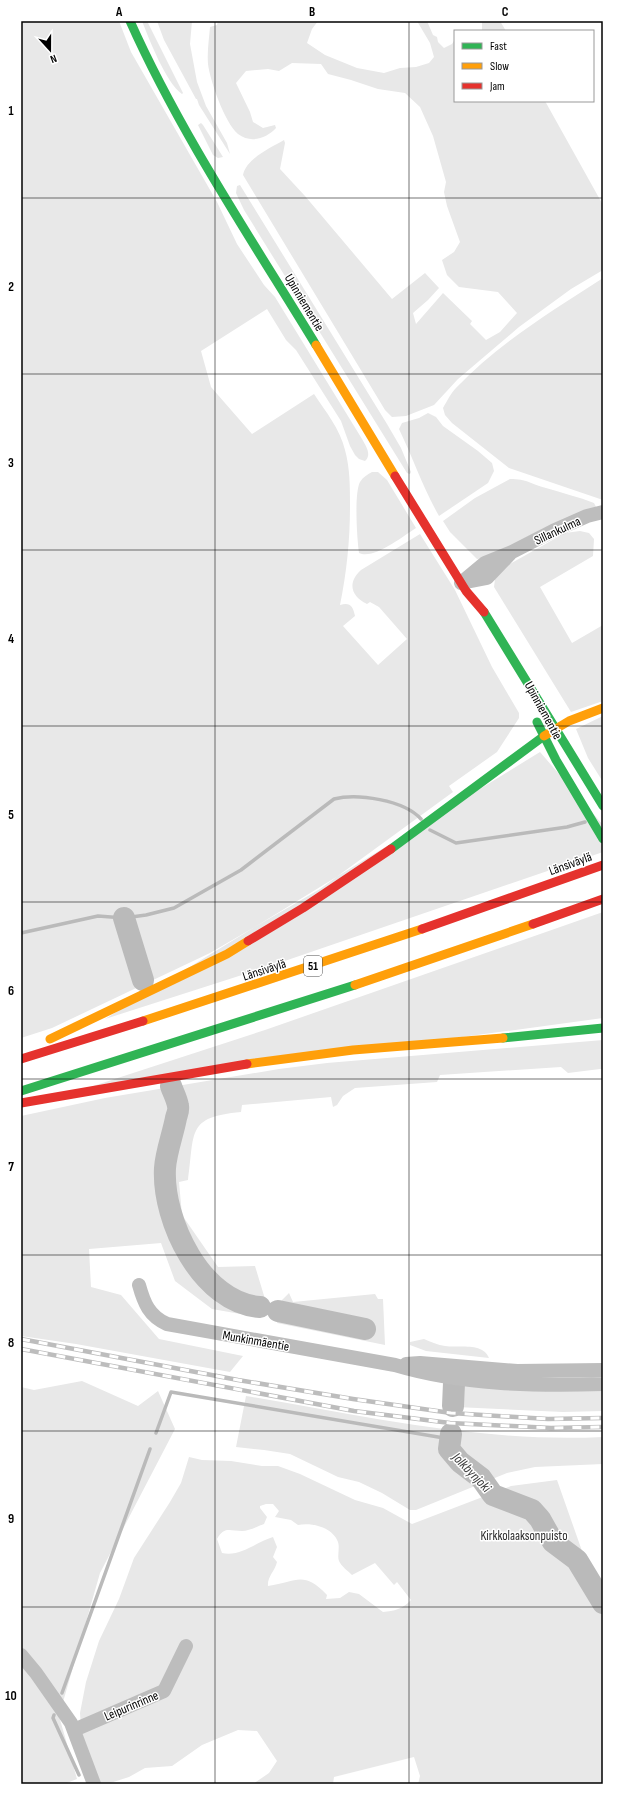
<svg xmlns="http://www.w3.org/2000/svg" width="624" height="1805" viewBox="0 0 624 1805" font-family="'Sofia Sans Condensed',sans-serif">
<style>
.green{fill:#e8e8e8;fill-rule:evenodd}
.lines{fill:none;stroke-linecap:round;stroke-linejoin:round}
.stream{stroke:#bababa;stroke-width:3.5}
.river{stroke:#bababa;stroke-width:22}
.street{stroke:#bdbdbd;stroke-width:14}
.fast{stroke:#30b455;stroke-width:9}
.slow{stroke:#ff9f0a;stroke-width:9}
.jam{stroke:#e5322d;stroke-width:9}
.rail-casing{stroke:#bdbdbd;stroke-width:4.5}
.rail{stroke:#fff;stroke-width:3;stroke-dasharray:9;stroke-linecap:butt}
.grid{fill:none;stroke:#000;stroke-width:1;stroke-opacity:0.55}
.labels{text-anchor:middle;stroke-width:3;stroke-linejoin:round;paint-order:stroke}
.shield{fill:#fff;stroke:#4c4c4c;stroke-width:1}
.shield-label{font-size:12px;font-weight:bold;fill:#000}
.street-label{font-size:13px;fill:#000;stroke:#fff}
.park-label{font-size:13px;fill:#2c2c2c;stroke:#fff}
.water-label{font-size:14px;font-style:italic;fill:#3d3d3d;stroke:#fff}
.neatline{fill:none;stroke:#000;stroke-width:1.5}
.grid-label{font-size:13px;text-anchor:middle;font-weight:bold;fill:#000}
</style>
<rect width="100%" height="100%" fill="#fff"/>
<path class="green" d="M 21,21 L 119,21 L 131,52 L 217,202 L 237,244 L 264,285 L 275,297 L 362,439 C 366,446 372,455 365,461 L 359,459 L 355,455 L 350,446 L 341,421 L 296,350 L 286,340 L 267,309 L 201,351 L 211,387 L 252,434 L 314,394 C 326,412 340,429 345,450 C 350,468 350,487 350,505 C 350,539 347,571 340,605 C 350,602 353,606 355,616 L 343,626 L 378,665 L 407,639 L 379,607 L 370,602 L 367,604 C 351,596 347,583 361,570 L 420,534 L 455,590 L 492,667 L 519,713 L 519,718 L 497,752 L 449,786 L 453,792 L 320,889 L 210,953 L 52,1028 L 21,1038 Z
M 142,21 L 147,21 L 183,93 L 182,94 C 166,83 149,39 142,21 Z
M 157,21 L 192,21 L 190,44 L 197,82 L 206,106 L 227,143 L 230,154 L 199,105 L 197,99 L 196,99 L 164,40 Z
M 218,21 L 318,21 L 312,29 L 307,43 L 325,55 L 357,68 L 384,73 L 400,68 L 416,67 L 429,63 L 434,57 L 430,43 L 417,21 L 427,21 L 433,35 L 437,37 L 438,42 L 444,48 L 452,44 L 455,39 L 455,101 L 545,101 L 603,205 L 603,270 L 571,289 L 519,327 L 458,379 L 434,405 L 406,416 L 392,417 L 385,410 L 243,175 C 246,159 270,148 284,140 L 285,143 L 280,169 L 305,196 L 392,299 L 425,273 L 439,288 L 428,300 L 413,313 L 416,324 L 443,293 L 472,321 L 470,324 L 486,340 L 500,332 L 517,313 L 498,292 L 459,287 L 447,275 L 442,260 L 454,252 L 460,242 L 447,206 L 444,192 L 446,182 L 433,136 L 420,107 L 405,93 L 378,89 L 351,80 L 328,74 L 321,64 L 292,63 L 279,71 L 268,69 L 246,71 L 236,83 L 250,112 L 253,122 L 263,128 L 275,125 L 276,128 C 267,138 251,144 238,134 C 225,123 210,81 208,64 C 207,52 209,39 210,27 L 217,25 Z
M 482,21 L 500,21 L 506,31 L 482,31 Z
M 201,123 L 203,125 L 223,157 L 218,158 L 213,155 L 198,125 Z
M 240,185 L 387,424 L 401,448 L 411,472 L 410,474 L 407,473 L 244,210 L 236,193 L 237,186 Z
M 603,278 L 603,500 L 509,468 L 452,423 L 445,415 L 443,408 C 447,401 451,393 456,388 C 499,343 552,311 603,278 Z
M 428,413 L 436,417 L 443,426 L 478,451 L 492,463 L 494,471 L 488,483 L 439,516 C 423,488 413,458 399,429 L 402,423 L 419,418 Z
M 372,472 L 378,472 L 387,480 L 416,528 C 403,536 374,560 359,553 C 357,539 354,493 360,482 C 363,477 368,474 372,472 Z
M 510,479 C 527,479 531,484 546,488 C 562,493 579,497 594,503 L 596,507 L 542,529 L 489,557 L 477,559 L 450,532 L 443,521 L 475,498 Z
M 580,531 L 589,533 L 594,539 L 593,556 L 540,587 L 572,643 L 603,625 L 603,701 L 571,712 L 494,587 L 495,579 L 506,566 L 565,533 Z
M 603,716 L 603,782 L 588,758 L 576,729 Z
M 540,752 L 603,825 L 603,852 L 273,965 L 105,1019 Z
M 603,912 L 603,1018 L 87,1088 L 265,1030 Z
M 603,1040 L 603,1069 L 600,1069 L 568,1073 L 561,1067 L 440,1075 L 437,1082 L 355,1088 L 343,1096 L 337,1105 L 333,1107 L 331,1097 L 242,1105 L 241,1112 C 186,1117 195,1132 188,1180 L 179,1182 L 182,1215 L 218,1267 L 255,1266 L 265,1299 L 258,1301 L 258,1317 L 212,1309 L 175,1281 L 161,1243 L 89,1249 L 91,1287 L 121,1295 L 159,1339 L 243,1356 L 230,1372 L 76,1344 L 21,1336 L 21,1116 L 105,1098 L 279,1069 L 327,1063 Z
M 289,1293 L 293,1302 L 375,1294 L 378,1299 L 383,1299 L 385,1345 L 277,1323 L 280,1302 Z
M 424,1339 C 431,1342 438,1345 445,1346 C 459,1348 483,1342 489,1358 L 426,1351 L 410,1345 L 410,1342 Z
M 82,1381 L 138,1406 L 158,1391 L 175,1429 L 100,1573 L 59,1716 L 77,1779 L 64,1784 L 21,1784 L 21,1387 L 34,1390 Z
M 458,1385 L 539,1390 L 603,1391 L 603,1411 L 563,1412 L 456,1407 Z
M 246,1396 C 364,1416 482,1443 603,1437 L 603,1464 L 535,1467 L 507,1473 L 416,1510 L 410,1510 L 382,1493 L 359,1482 L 338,1477 L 290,1454 L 264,1450 L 236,1447 Z
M 189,1457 L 202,1460 L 231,1461 L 262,1466 L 278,1466 L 300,1474 L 355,1500 L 383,1508 L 412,1524 L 511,1486 L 557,1480 L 588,1568 L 603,1588 L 603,1784 L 418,1784 L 420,1776 L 414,1757 L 334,1777 L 333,1784 L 253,1784 L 269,1773 L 277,1761 L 257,1731 L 238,1730 L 202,1745 L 172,1766 L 145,1768 L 129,1777 L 107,1784 L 100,1784 L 82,1741 L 80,1713 L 86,1682 L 99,1641 L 119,1599 L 134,1558 L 170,1502 L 181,1483 ZM 266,1504 L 273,1504 L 279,1511 L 275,1517 L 291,1520 L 298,1525 C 311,1522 333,1527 338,1542 C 340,1548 337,1556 339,1561 C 341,1566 348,1571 352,1575 L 375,1563 L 394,1585 L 397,1582 L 411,1600 C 403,1609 394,1611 383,1612 L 359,1594 L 349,1592 L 340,1598 L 326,1599 L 327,1595 C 303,1570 297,1582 268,1586 C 267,1577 275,1571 277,1562 L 273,1557 L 277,1547 L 273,1537 C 256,1542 241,1557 222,1553 L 217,1539 C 224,1526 230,1531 242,1531 C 249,1531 258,1526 264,1524 L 267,1517 L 260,1508 L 260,1506 Z"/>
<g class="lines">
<path class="stream" d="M 430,830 L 456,843 L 567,827 L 585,822
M 21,933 L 98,916 L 124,918 L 146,915 L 174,908 L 241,870 L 334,799 C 357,793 404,800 421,819
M 156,1433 L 171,1392 L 450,1439
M 62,1693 L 150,1449
M 54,1715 L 53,1718 L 79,1775"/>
<path class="river" d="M 124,918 L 143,980
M 171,1086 C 173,1092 177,1099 178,1106 C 179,1110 177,1114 176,1118 C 173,1134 166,1152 165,1168 C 162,1221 202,1303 260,1307
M 278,1311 L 365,1329
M 453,1406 L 454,1383
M 451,1434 L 449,1449 L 460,1462 L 481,1478 L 493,1495 L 532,1510 L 540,1519 L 553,1542 L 577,1560 L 603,1603"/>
<path class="street" d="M 461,583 L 485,563 L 512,552 L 553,531 L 587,516 L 603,512
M 461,583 L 487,578 L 510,554
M 139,1285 C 144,1303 149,1316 167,1324 L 395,1365 C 462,1385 534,1386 603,1384
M 406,1364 L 420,1363 L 517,1371 L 603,1370
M 21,1655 L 36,1673 L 71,1723 L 94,1784
M 74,1730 L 164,1691 L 186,1646"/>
<path class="fast" d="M 130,21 C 180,133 252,240 316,345
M 484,612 L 603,806
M 537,722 L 556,760 L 603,839
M 391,849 L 544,736
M 503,1038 L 603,1028
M 21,1091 L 355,985"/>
<path class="slow" d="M 316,345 L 395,476
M 544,736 L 569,721 L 603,708
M 355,985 L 533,924
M 143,1021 L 422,929
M 50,1039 L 227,954 L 248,941
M 247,1064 L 353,1050 L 503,1038"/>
<path class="jam" d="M 395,476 L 466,591 L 484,612
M 533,924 L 603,899
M 422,929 L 603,865
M 248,941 L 303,908 L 391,849
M 21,1059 L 143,1021
M 21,1103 L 247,1064"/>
<defs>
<path id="rail" d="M 21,1339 L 238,1380 L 353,1399 L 451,1413 L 548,1419 L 603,1418
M 21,1349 L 354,1411 L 450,1423 L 551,1428 L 603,1427"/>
</defs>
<use href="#rail" class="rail-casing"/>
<use href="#rail" class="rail"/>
</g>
<path class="grid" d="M 215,21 L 215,1784M 409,21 L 409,1784M 21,198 L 603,198M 21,374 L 603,374M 21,550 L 603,550M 21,726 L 603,726M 21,902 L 603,902M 21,1079 L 603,1079M 21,1255 L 603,1255M 21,1431 L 603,1431M 21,1607 L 603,1607"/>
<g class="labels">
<rect class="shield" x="304" y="956" width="18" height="20" rx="3"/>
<g class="shield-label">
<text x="313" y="970">51</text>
</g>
<g class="street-label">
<text transform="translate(305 302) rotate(59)" y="5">Upinniementie</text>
<text transform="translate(557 530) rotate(-25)" y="5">Sillankulma</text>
<text transform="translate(544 710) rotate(61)" y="5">Upinniementie</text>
<text transform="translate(570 863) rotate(-20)" y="5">Länsiväylä</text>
<text transform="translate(264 969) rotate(-18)" y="5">Länsiväylä</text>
<text transform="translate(256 1340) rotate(10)" y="5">Munkinmäentie</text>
<text transform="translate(131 1705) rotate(-23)" y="5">Leipurinrinne</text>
</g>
<g class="park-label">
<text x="524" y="1540">Kirkkolaaksonpuisto</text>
</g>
<g class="water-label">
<text transform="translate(472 1472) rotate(46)" y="5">Jolkbynjoki</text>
</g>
</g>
<rect width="624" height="1805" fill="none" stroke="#ffffff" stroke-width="44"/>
<rect x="454" y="30" width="140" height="72" fill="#ffffff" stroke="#999999"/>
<rect x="462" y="43" width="20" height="6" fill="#30b455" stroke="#999999"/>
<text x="490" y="50" font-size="12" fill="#000000">Fast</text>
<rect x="462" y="63" width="20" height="6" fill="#ff9f0a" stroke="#999999"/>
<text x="490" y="70" font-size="12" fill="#000000">Slow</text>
<rect x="462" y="83" width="20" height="6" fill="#e5322d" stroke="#999999"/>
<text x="490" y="90" font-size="12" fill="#000000">Jam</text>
<g transform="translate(50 50) rotate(159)" stroke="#ffffff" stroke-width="3" paint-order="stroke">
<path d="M0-3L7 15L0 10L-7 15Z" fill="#000000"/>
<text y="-6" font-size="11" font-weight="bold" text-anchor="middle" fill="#000000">N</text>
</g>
<rect x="22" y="22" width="580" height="1761" class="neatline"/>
<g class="grid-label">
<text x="119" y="16">A</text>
<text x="312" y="16">B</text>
<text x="505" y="16">C</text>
<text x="11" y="115">1</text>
<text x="11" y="291">2</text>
<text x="11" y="467">3</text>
<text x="11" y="643">4</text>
<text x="11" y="819">5</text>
<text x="11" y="995">6</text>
<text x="11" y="1171">7</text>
<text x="11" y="1347">8</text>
<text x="11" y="1523">9</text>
<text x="11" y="1700">10</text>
</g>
</svg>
